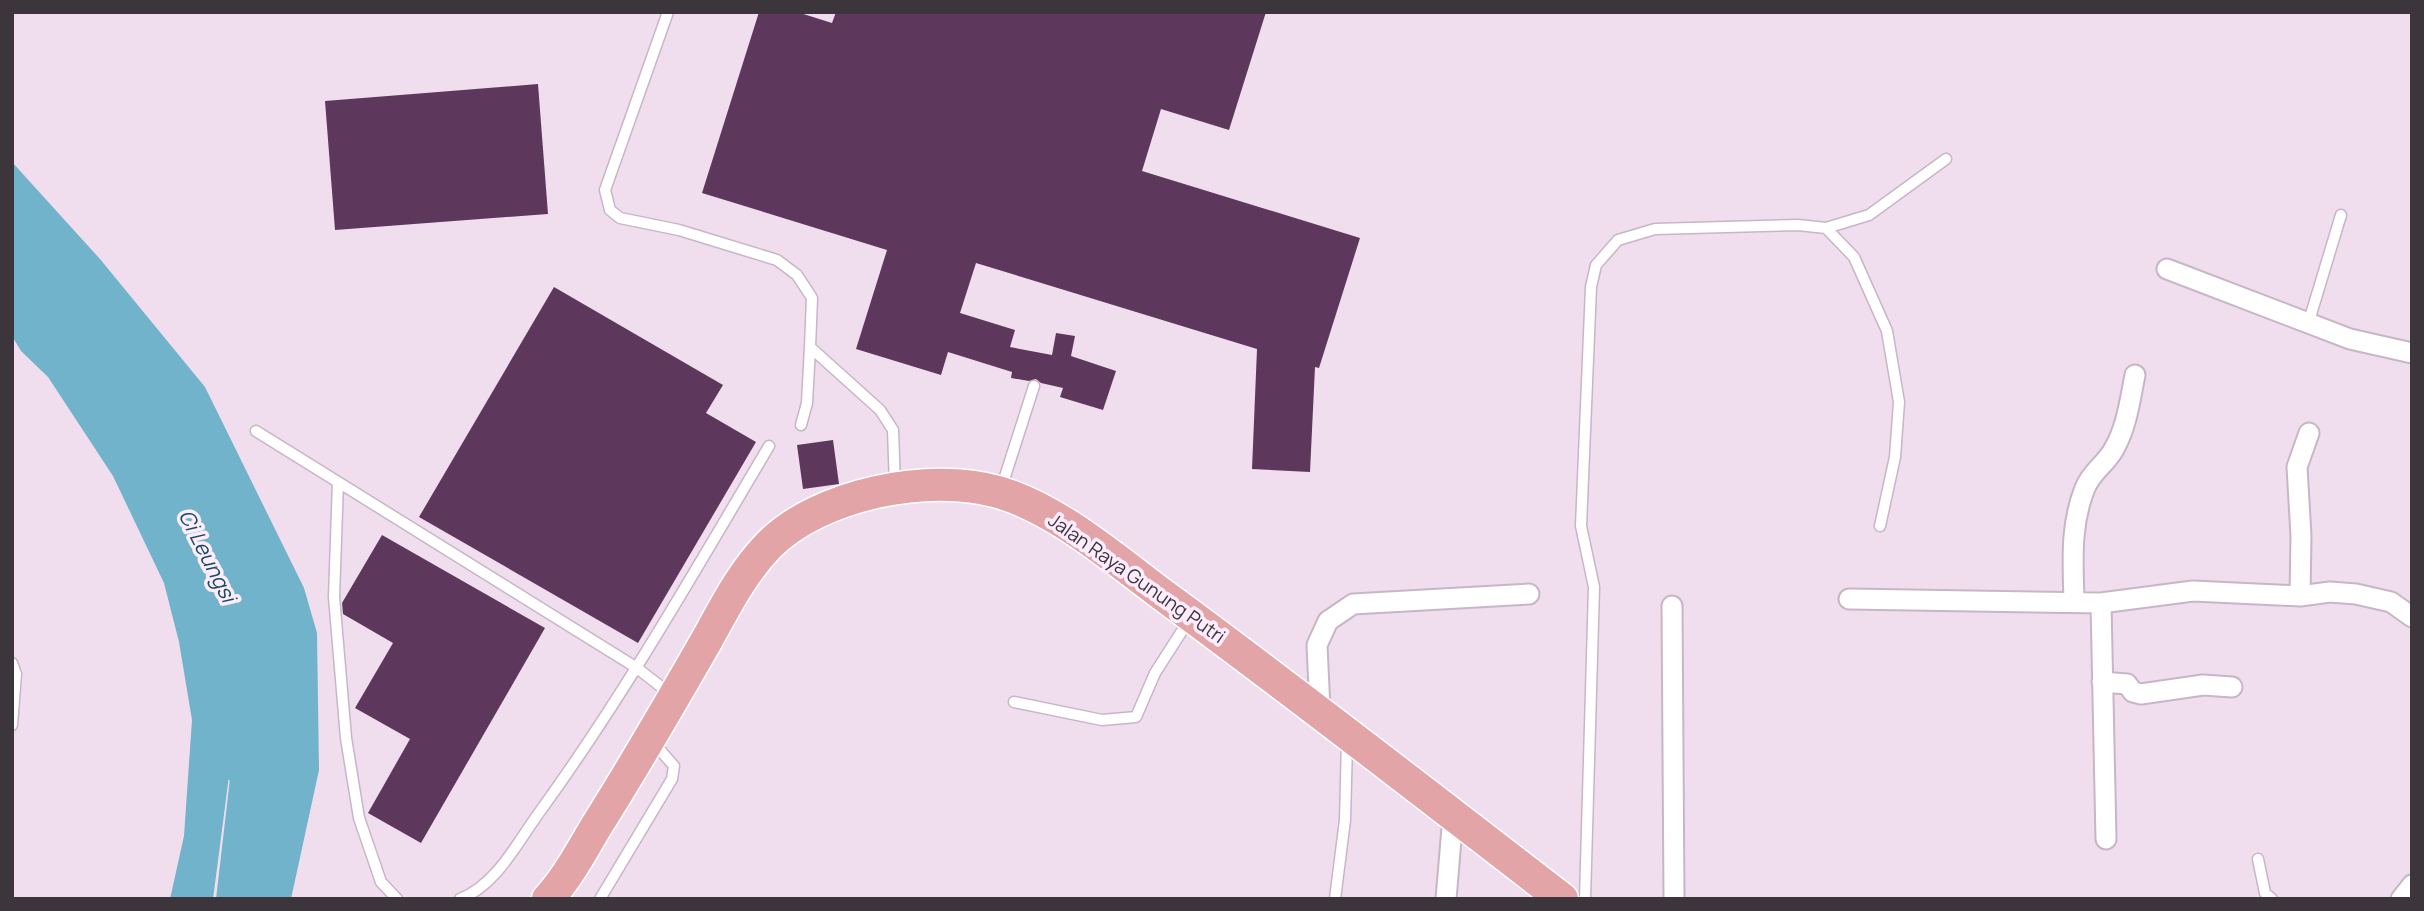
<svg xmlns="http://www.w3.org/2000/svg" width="2424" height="911" viewBox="0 0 2424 911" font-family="Manrope,sans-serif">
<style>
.water{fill:#70b3cb}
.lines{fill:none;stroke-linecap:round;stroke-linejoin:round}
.river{stroke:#70b3cb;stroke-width:33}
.building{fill:#5d385c}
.lane-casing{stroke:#c7b6c6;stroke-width:13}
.street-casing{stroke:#c7b6c6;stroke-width:23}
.primary-casing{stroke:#fff;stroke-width:35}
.lane{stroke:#fff;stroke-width:10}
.street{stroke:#fff;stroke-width:19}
.primary{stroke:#e2a4a7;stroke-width:32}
.labels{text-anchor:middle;stroke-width:7;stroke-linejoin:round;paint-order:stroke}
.street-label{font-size:19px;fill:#3c363c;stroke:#fdecfc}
.water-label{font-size:21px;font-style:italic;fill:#134c5e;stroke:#fdecfc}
</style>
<rect width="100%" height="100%" fill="#f0deef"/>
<path class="water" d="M 12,162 L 100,259 L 205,387 L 304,588 L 317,633 L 319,770 L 291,899 L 216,899 L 241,684 L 213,899 L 170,899 L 184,836 L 192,720 L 179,642 L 164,583 L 113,476 L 48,377 L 21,351 L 12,336 Z"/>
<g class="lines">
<path class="river" d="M 234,764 L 243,660 L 237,623"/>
</g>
<path class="building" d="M 759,12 L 797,12 L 832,23 L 836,12 L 1266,12 L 1229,130 L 1161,109 L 1142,171 L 1360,238 L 1319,368 L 1315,367 L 1310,472 L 1252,469 L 1257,349 L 976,263 L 960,313 L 1015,330 L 1010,347 L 1052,355 L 1056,333 L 1075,336 L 1071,356 L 1116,371 L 1103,410 L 1060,397 L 1063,388 L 1041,383 L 1036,379 L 1029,381 L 1011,378 L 1012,372 L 948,352 L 941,375 L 856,349 L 887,250 L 702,193 Z
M 538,84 L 548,214 L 335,230 L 325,101 Z
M 554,287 L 723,385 L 706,413 L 756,442 L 638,643 L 419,517 Z
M 833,440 L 839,484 L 803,489 L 797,445 Z
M 382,535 L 545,628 L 421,843 L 368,813 L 410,739 L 355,708 L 393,643 L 343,614 L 342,603 Z"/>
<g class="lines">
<defs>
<path id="lane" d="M 668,12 L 605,190 L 610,210 L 620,218 L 679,230 L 777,260 L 797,275 L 812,298 L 810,347 L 880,410 L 893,430 L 895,486
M 1826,228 L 1854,257 L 1887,331 L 1899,402 L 1895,457 L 1880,526
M 2309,321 L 2341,215
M 801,425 L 807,403 L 810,347
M 256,431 L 637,668 L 669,693
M 338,482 L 334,597 L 346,738 L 359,818 L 381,882 L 397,899
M 1001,489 L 1034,386
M 12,663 L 16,674 L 12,725
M 1014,702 L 1102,720 L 1136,717 L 1155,673 L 1189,620
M 2258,859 L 2265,893 L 2272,899
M 460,899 C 497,885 518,841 541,810 C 625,694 696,569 769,446
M 600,899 L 672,779 L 674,766 L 653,742
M 1335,899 L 1345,820 L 1347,742
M 1585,899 L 1594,587 L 1581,526 L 1591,287 L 1596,265 L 1618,240 L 1655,229 L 1798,225 L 1826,228 L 1869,215 L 1946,159"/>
<path id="street" d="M 2167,269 L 2350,339 L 2412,353
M 2300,596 L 2301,536 L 2297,467 L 2309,433
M 1849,599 L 2101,603 L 2193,591 L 2300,596 L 2330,592 L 2356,594 L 2391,602 L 2412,617
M 2074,601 C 2073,562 2070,525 2085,488 C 2092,471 2106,464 2114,449 C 2127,426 2130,400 2135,375
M 2101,603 L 2106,839
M 1672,606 L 1674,899
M 2102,682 L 2127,684 L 2133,692 L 2141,694 L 2203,685 L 2232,687
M 1320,710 L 1317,645 L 1328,621 L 1353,604 L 1529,594
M 1446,899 L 1453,816
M 2401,899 L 2412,885"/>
<path id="primary" d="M 548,899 C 568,877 582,850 597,825 C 635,765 670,704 705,643 C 724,609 741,574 768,546 C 818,494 930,472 998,492 C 1059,509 1120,564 1171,601 C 1303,698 1432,799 1562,899"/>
</defs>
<use href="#lane" class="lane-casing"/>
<use href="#street" class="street-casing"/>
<use href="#primary" class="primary-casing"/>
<use href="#lane" class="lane"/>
<use href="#street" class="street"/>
<use href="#primary" class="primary"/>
</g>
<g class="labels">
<g class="street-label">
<text transform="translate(1137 578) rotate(35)" y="7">Jalan Raya Gunung Putri</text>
</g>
<g class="water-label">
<text transform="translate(207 556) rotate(63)" y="7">Ci Leungsi</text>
</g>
</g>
<rect width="2424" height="911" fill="none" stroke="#3c363c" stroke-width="28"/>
</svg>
